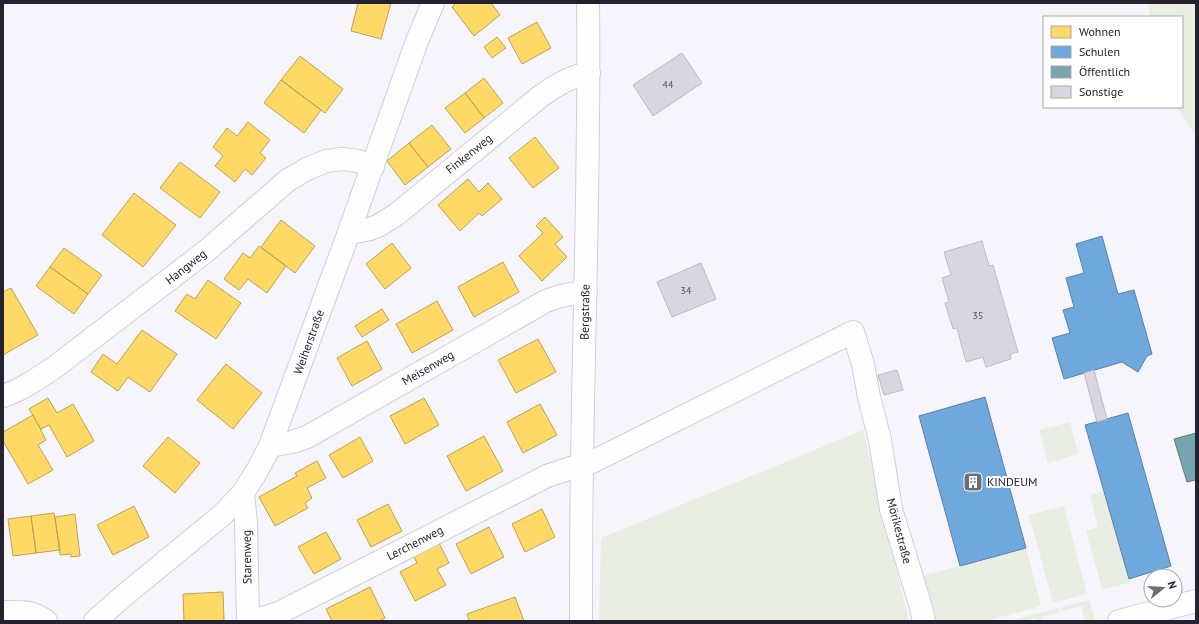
<svg xmlns="http://www.w3.org/2000/svg" width="1199" height="624" viewBox="0 0 1199 624" font-family="'PT Sans',sans-serif">
<style>
.green{fill:#e8eee2}
.homes{fill:#ffd966;stroke:#bda255}
.schools{fill:#6fa8dc;stroke:#5880a8}
.public{fill:#76a5af;stroke:#5d7e88}
.building{fill:#d8d7e0;stroke:#bcbbc4}
.lines{fill:none;stroke-linecap:round;stroke-linejoin:round}
.minor-casing{stroke:#d0ced8;stroke-width:24}
.minor{stroke:#fefeff;stroke-width:22}
.labels{text-anchor:middle;stroke-width:4;stroke-linejoin:round;paint-order:stroke}
.number-label{font-size:10px;fill:#514f5a}
.street-label{font-size:12px;fill:#24222e;stroke:#fff}
.poi-label{font-size:12px;fill:#24222e;stroke:#fff;text-anchor:start}
</style>
<rect width="100%" height="100%" fill="#f6f5fc"/>
<path class="green" d="M 1148,3 L 1196,3 L 1196,137 L 1177,107 L 1182,107 L 1182,17 L 1150,17 Z
M 1070,422 L 1078,454 L 1048,463 L 1039,430 Z
M 863,430 L 909,621 L 599,621 L 601,538 Z
M 1104,491 L 1130,583 L 1102,589 L 1086,531 L 1098,527 L 1090,495 Z
M 1064,506 L 1087,594 L 1053,603 L 1029,515 Z
M 1026,548 L 1041,606 L 986,621 L 933,621 L 922,576 Z
M 1089,600 L 1095,620 L 1085,621 L 1081,606 L 1063,611 L 1062,607 Z
M 1058,608 L 1060,612 L 1042,617 L 1043,621 L 1037,621 L 1036,618 L 1025,621 L 1018,621 L 1017,619 Z"/>
<path class="homes" d="M 358,3 L 391,3 L 381,39 L 351,31 Z
M 456,3 L 491,3 L 500,15 L 474,36 L 452,7 Z
M 537,22 L 551,48 L 522,64 L 508,38 Z
M 497,37 L 506,48 L 492,58 L 484,47 Z
M 300,56 L 343,89 L 325,113 L 281,80 Z
M 484,78 L 503,103 L 484,118 L 465,93 Z
M 281,80 L 321,110 L 304,133 L 264,103 Z
M 465,93 L 484,118 L 465,133 L 445,108 Z
M 248,122 L 270,140 L 260,153 L 266,158 L 252,175 L 245,169 L 235,182 L 215,166 L 223,156 L 213,147 L 227,128 L 237,136 Z
M 432,125 L 451,149 L 428,167 L 409,143 Z
M 535,137 L 559,168 L 533,188 L 509,158 Z
M 409,143 L 428,167 L 405,185 L 387,161 Z
M 180,162 L 220,192 L 200,218 L 160,188 Z
M 468,179 L 479,192 L 488,183 L 502,199 L 482,216 L 479,213 L 460,231 L 438,205 Z
M 134,193 L 176,225 L 143,267 L 102,235 Z
M 545,217 L 563,237 L 555,244 L 567,257 L 542,281 L 519,256 L 543,233 L 536,226 Z
M 281,220 L 315,246 L 295,273 L 261,247 Z
M 392,243 L 411,268 L 385,289 L 366,264 Z
M 259,246 L 286,266 L 267,293 L 248,279 L 239,290 L 224,279 L 243,253 L 250,258 Z
M 64,248 L 102,275 L 88,294 L 50,267 Z
M 503,262 L 519,292 L 474,317 L 458,287 Z
M 50,267 L 88,294 L 74,314 L 36,286 Z
M 208,280 L 241,303 L 216,339 L 175,311 L 187,294 L 195,299 Z
M 11,288 L 38,335 L 3,355 L 3,292 Z
M 437,301 L 453,330 L 412,353 L 396,324 Z
M 382,309 L 389,320 L 362,337 L 355,326 Z
M 142,330 L 177,354 L 150,392 L 128,377 L 118,391 L 91,372 L 103,354 L 117,364 Z
M 538,339 L 556,372 L 516,393 L 498,360 Z
M 367,341 L 382,369 L 352,386 L 337,358 Z
M 226,364 L 262,393 L 233,429 L 197,400 Z
M 48,398 L 57,413 L 73,404 L 94,441 L 67,457 L 49,425 L 41,429 L 29,409 Z
M 424,398 L 439,425 L 405,444 L 390,416 Z
M 540,404 L 557,435 L 523,453 L 507,422 Z
M 33,415 L 46,440 L 38,445 L 53,470 L 28,484 L 3,441 L 3,432 Z
M 484,436 L 503,471 L 466,491 L 447,456 Z
M 168,437 L 200,463 L 175,493 L 143,466 Z
M 360,437 L 373,461 L 343,478 L 329,455 Z
M 317,461 L 326,478 L 307,488 L 312,498 L 305,503 L 308,508 L 275,526 L 259,497 L 297,476 L 295,473 Z
M 388,504 L 402,531 L 371,547 L 357,520 Z
M 134,506 L 149,537 L 113,555 L 97,525 Z
M 542,509 L 555,537 L 525,552 L 512,524 Z
M 54,513 L 60,550 L 36,553 L 31,516 Z
M 75,514 L 80,556 L 71,557 L 71,554 L 60,555 L 55,517 Z
M 31,516 L 36,553 L 13,556 L 8,519 Z
M 489,527 L 504,557 L 471,574 L 456,544 Z
M 326,532 L 341,559 L 314,574 L 298,547 Z
M 439,543 L 449,563 L 437,569 L 446,585 L 415,601 L 400,572 L 417,563 L 414,557 Z
M 370,587 L 385,618 L 379,621 L 332,621 L 326,609 Z
M 223,592 L 224,621 L 184,621 L 183,594 Z
M 515,597 L 524,621 L 469,621 L 467,614 Z"/>
<path class="schools" d="M 1102,236 L 1118,294 L 1134,290 L 1152,354 L 1147,356 L 1138,372 L 1122,362 L 1064,379 L 1052,338 L 1070,333 L 1063,310 L 1074,307 L 1066,278 L 1084,273 L 1076,244 Z
M 985,397 L 1026,548 L 960,566 L 919,416 Z
M 1128,413 L 1171,566 L 1129,579 L 1085,425 Z"/>
<path class="public" d="M 1196,433 L 1196,483 L 1195,480 L 1187,482 L 1174,439 Z"/>
<path class="building" d="M 682,53 L 702,83 L 653,116 L 633,85 Z
M 982,241 L 989,266 L 993,265 L 1018,352 L 1010,354 L 1011,359 L 986,367 L 983,357 L 966,362 L 957,328 L 953,329 L 945,303 L 949,302 L 942,278 L 951,275 L 944,252 Z
M 701,263 L 716,299 L 672,317 L 657,282 Z
M 897,370 L 903,390 L 884,395 L 878,375 Z
M 1094,370 L 1107,419 L 1097,422 L 1084,373 Z"/>
<g class="lines">
<defs>
<path id="minor" d="M 349,232 C 370,232 381,225 397,214 L 541,96 C 556,85 571,76 589,73
M 3,396 C 22,390 38,378 55,367 L 205,252 L 288,180 L 307,169 L 326,161 L 342,159 L 358,161 L 373,167
M 270,446 L 292,442 L 307,437 L 546,301 C 559,296 571,293 586,292
M 243,493 L 246,523 L 248,621
M 3,612 C 22,612 30,610 46,621
M 248,619 L 263,618 L 279,613 L 547,476 L 571,468 L 582,467 L 853,332 L 863,364 L 869,397 L 880,440 L 891,509 L 920,604 L 924,621
M 95,621 L 127,593 L 221,516 L 243,493 L 257,471 L 270,446 L 349,232 L 417,41 L 433,3
M 581,621 C 581,569 581,517 582,466 C 584,311 590,157 588,3
M 1119,621 L 1196,601"/>
</defs>
<use href="#minor" class="minor-casing"/>
<use href="#minor" class="minor"/>
</g>
<defs>
<symbol id="building-square" viewBox="-11 -11 22 22"><rect x="-9" y="-9" width="18" height="18" rx="4" fill="#6e6c76" stroke="#fff"/><path d="M-4-6H4V6H1V3H-1V6H-4ZM-2.5-4.3h1.7v1.8h-1.7ZM.8-4.3h1.7v1.8H.8ZM-2.5-1h1.7V.8h-1.7ZM.8-1h1.7V.8H.8Z" fill="#fff"/></symbol>
</defs>
<g fill-rule="evenodd">
<use href="#building-square" x="962" y="471" width="22" height="22"/>
</g>
<g class="labels">
<g class="number-label">
<text x="668" y="88">44</text>
<text x="686" y="294">34</text>
<text x="978" y="319">35</text>
</g>
<g class="street-label">
<text transform="translate(469 154) rotate(-39)" y="4">Finkenweg</text>
<text transform="translate(186 267) rotate(-38)" y="4">Hangweg</text>
<text transform="translate(585 312) rotate(-89)" y="4">Bergstraße</text>
<text transform="translate(309 342) rotate(-70)" y="4">Weiherstraße</text>
<text transform="translate(428 368) rotate(-30)" y="4">Meisenweg</text>
<text transform="translate(899 531) rotate(75)" y="4">Mörikestraße</text>
<text transform="translate(415 543) rotate(-27)" y="4">Lerchenweg</text>
<text transform="translate(247 557) rotate(-91)" y="4">Starenweg</text>
</g>
<g class="poi-label">
<text x="987" y="486">KINDEUM</text>
</g>
</g>
<rect width="1199" height="624" fill="none" stroke="#24222e" stroke-width="8"/>
<rect x="1043" y="16" width="140" height="92" fill="#ffffff" stroke="#a7a7ab"/>
<rect x="1051" y="26" width="20" height="12" fill="#ffd966" stroke="#a7a7ab"/>
<text x="1079" y="36" font-size="12" fill="#24222e">Wohnen</text>
<rect x="1051" y="46" width="20" height="12" fill="#6fa8dc" stroke="#a7a7ab"/>
<text x="1079" y="56" font-size="12" fill="#24222e">Schulen</text>
<rect x="1051" y="66" width="20" height="12" fill="#76a5af" stroke="#a7a7ab"/>
<text x="1079" y="76" font-size="12" fill="#24222e">Öffentlich</text>
<rect x="1051" y="86" width="20" height="12" fill="#d8d7e0" stroke="#a7a7ab"/>
<text x="1079" y="96" font-size="12" fill="#24222e">Sonstige</text>
<g transform="translate(1163 588) rotate(72)"><circle r="19" fill="#ffffff" stroke="#a7a7ab"/>
<path d="M0-3L7 15L0 10L-7 15Z" fill="#6e6c76"/>
<text y="-6" font-size="11" font-weight="bold" text-anchor="middle" fill="#24222e">N</text>
</g>
</svg>
